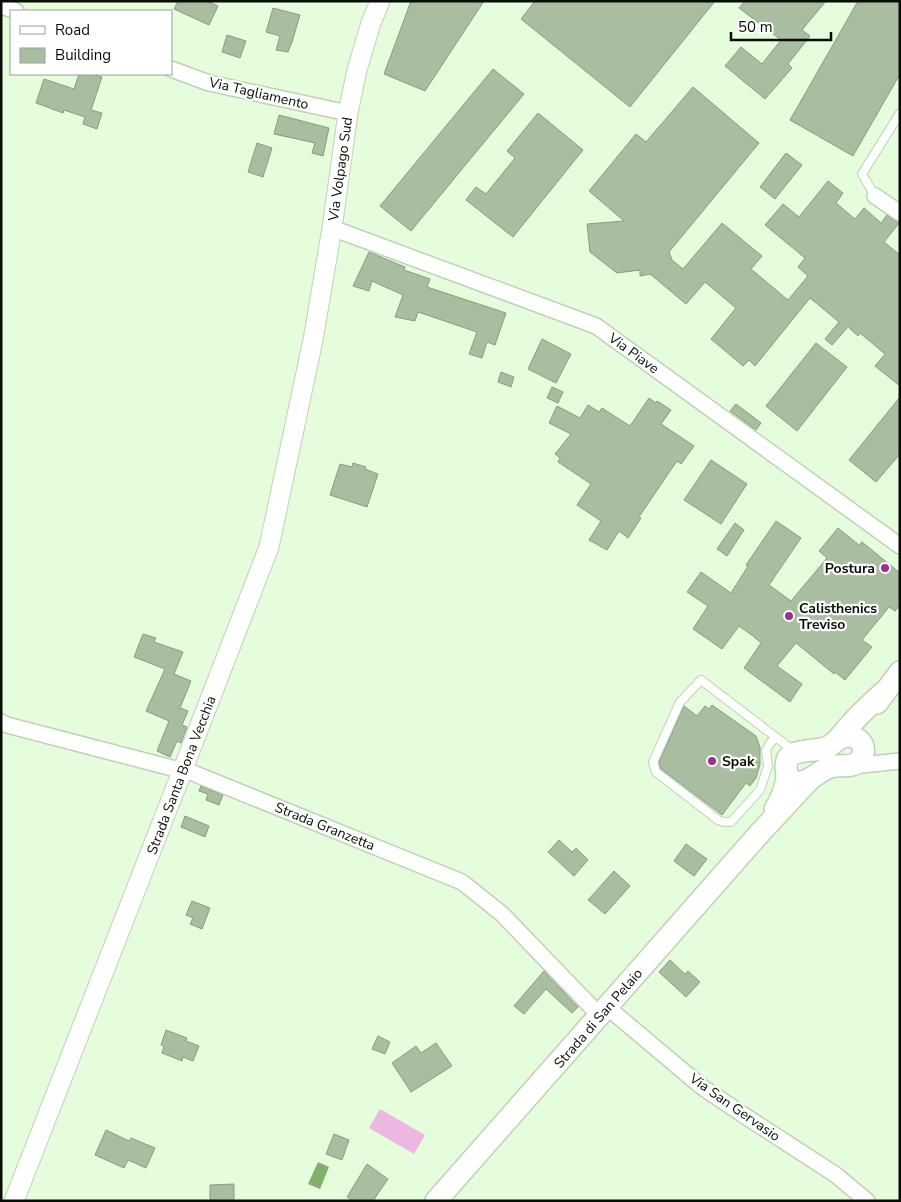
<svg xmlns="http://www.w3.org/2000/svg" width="901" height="1202" viewBox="0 0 901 1202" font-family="'Nunito Sans',sans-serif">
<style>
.green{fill:#edb7e1}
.water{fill:#81b06c}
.building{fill:#a9bea0;stroke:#889d80}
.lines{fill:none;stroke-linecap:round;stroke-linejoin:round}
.service-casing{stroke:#bdd3b4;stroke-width:10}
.minor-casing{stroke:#bdd3b4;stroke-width:18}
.tertiary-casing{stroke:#bdd3b4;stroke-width:21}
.secondary-casing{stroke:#bdd3b4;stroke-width:24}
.service{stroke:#fff;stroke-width:8}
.minor{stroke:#fff;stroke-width:15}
.tertiary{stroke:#fff;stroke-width:19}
.secondary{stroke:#fff;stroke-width:21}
.poi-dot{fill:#9d2f8e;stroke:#fff;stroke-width:2}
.labels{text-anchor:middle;stroke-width:4.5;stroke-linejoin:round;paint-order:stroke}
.street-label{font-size:14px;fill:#070e05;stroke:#fff}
.poi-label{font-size:14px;font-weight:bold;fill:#070e05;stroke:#fff;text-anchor:start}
</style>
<rect width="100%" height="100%" fill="#e6fddd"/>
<path class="green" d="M 380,1109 L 425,1135 L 414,1154 L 369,1128 Z"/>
<path class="water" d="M 318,1162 L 329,1167 L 320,1189 L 308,1184 Z"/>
<path class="building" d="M 178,1 L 207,1 L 218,6 L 209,25 L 174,9 Z
M 411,1 L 484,1 L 425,91 L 384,74 Z
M 535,1 L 715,1 L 630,107 L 521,19 Z
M 745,1 L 826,1 L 802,30 L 810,36 L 788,64 L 792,68 L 765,99 L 725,66 L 741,47 L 762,64 L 781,40 L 739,8 Z
M 858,1 L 900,1 L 900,74 L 853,156 L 790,120 Z
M 273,8 L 300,15 L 292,42 L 288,52 L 276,50 L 280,36 L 266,32 Z
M 227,35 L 246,41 L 240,58 L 222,52 Z
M 493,69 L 524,94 L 411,231 L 380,206 Z
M 79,74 L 92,74 L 102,77 L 91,110 L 102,113 L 97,129 L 83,124 L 85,117 L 64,110 L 63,113 L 36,103 L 44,79 L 74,89 Z
M 693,87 L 759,143 L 669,252 L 672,260 L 683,269 L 722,223 L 762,256 L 751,269 L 788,300 L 808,276 L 798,267 L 805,258 L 765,225 L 783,204 L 799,217 L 828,181 L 843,193 L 836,203 L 855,219 L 864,208 L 881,223 L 887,215 L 895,221 L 900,222 L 884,242 L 900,255 L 900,386 L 875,366 L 885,354 L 860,333 L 858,336 L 848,327 L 832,345 L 825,339 L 839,322 L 810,298 L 755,366 L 749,360 L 743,366 L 711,339 L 736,308 L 705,282 L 686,304 L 650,274 L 640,276 L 640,270 L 617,273 L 590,252 L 587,224 L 624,221 L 589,191 L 636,134 L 646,142 Z
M 538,113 L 583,150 L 513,237 L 466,200 L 476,187 L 486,194 L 515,158 L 507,151 Z
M 279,115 L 329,128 L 323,156 L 312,153 L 315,143 L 274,134 Z
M 257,143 L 272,148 L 263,177 L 248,172 Z
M 786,153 L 802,165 L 775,199 L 760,187 Z
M 369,252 L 405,267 L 404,270 L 430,279 L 427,287 L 506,313 L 495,345 L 487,342 L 482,358 L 469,354 L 477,332 L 418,312 L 415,321 L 395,317 L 403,295 L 372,281 L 369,291 L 353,286 Z
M 542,339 L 571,354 L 556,383 L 528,369 Z
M 816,343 L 847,367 L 797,431 L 766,406 Z
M 501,372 L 514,377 L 511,387 L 498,382 Z
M 552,387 L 563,392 L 558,403 L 547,398 Z
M 900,397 L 900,454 L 876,482 L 849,460 Z
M 649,398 L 656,403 L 657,401 L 671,410 L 661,424 L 694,446 L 681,464 L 677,461 L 666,477 L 639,517 L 641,518 L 628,538 L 619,531 L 607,550 L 589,540 L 601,521 L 577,505 L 591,484 L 558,462 L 560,458 L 555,454 L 571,434 L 549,423 L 557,406 L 580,418 L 588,405 L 599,412 L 602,408 L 630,426 Z
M 736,404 L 761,423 L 756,430 L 730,411 Z
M 711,460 L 747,484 L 721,524 L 684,500 Z
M 353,463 L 366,467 L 365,469 L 378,474 L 367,507 L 330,495 L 340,464 L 352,467 Z
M 776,521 L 801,538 L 769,585 L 791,601 L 827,558 L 819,551 L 838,528 L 859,545 L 862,542 L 900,573 L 900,605 L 895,611 L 889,607 L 862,640 L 872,647 L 845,680 L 835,672 L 834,674 L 796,643 L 777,666 L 802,684 L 790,702 L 744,668 L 761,643 L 753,636 L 739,626 L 722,649 L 693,629 L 708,606 L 687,592 L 701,572 L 731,593 L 748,566 L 746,565 Z
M 735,523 L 744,530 L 727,556 L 717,549 Z
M 143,634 L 156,638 L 154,642 L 183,652 L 174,674 L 191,681 L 180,708 L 188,711 L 182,725 L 187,727 L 181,743 L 177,741 L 170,757 L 157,751 L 169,721 L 146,711 L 165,669 L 134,657 Z
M 712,705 L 756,736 L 760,747 L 760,765 L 756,778 L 750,786 L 746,783 L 722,815 L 661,769 L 659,762 L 684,706 L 697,716 L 705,706 L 709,709 Z
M 201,786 L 223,795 L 219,805 L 206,800 L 208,794 L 199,791 Z
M 185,816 L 209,826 L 205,837 L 181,827 Z
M 559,840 L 572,852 L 576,848 L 588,860 L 574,876 L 548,852 Z
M 686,844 L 707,859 L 694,876 L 674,861 Z
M 614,871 L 630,886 L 605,914 L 588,900 Z
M 192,901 L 210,908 L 202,929 L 190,924 L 193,918 L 186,915 Z
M 670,960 L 685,974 L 688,971 L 700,982 L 686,997 L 659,972 Z
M 544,971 L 578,1007 L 572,1013 L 546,989 L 524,1014 L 514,1006 Z
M 166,1030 L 187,1038 L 186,1041 L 199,1046 L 193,1061 L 183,1057 L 182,1061 L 162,1053 L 164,1046 L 161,1045 Z
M 378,1036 L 390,1042 L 385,1054 L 372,1049 Z
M 436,1043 L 452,1066 L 411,1092 L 392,1063 L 416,1046 L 421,1053 Z
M 106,1130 L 129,1141 L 131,1138 L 155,1148 L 146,1168 L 128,1160 L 124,1168 L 95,1155 Z
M 334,1134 L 349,1140 L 342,1160 L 326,1154 Z
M 367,1164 L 388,1179 L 373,1201 L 353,1201 L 347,1197 Z
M 234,1184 L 234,1201 L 210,1201 L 210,1185 Z"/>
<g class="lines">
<defs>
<path id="service" d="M 875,196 L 862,174 L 900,113
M 776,738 L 771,742 L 766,750 L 768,766 L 760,790 L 731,822 L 724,822 L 718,820 L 656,772 L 653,762 L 680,702 L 701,680 L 794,751"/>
<path id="minor" d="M 1,6 L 16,11
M 171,69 L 209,83 L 348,113
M 875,196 L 900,213
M 332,228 L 596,326 L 900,546
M 1,722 L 7,725 L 172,768 L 183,769 L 462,882 L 502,914 L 600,1016
M 852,766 L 900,761
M 607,1007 L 702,1087 L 745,1116 L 836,1175 L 867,1201"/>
<path id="tertiary" d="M 14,1201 L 183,769 L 269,547 L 313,340 L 332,228 L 348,113 L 357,70 L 371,23 L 380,1"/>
<path id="secondary" d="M 877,703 L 900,672
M 798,782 C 810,783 818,771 830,767 C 840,764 853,769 860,760 C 871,745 854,730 839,739
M 775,809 C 782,799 785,789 787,777 C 787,770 784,765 788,758 C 795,749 816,752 828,747 C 838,742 844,731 852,723 C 862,712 874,701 885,691
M 436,1201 L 759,834 L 811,778"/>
</defs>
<use href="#service" class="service-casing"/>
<use href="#minor" class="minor-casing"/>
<use href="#tertiary" class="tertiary-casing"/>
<use href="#secondary" class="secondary-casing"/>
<use href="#service" class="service"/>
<use href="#minor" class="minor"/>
<use href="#tertiary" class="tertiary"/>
<use href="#secondary" class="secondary"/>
</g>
<g class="poi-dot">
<circle cx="885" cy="568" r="5"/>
<circle cx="789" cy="616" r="5"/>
<circle cx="712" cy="761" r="5"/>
</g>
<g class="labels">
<g class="street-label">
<text transform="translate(259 93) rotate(13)" y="5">Via Tagliamento</text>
<text transform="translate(340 169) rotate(-82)" y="5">Via Volpago Sud</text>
<text transform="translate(634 353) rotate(36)" y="5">Via Piave</text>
<text transform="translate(181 775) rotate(-69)" y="5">Strada Santa Bona Vecchia</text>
<text transform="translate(325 826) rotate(22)" y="5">Strada Granzetta</text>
<text transform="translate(598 1018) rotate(-49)" y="5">Strada di San Pelaio</text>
<text transform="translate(735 1107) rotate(35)" y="5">Via San Gervasio</text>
</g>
<g class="poi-label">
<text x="875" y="573" text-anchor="end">Postura</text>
<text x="799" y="613">Calisthenics<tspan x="799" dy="16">Treviso</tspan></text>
<text x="722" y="766">Spak</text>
</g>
</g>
<rect width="901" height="1202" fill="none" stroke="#070e05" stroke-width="5"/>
<rect x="10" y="10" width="162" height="65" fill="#ffffff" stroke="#9c9f9b"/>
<rect x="20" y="26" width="25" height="8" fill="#ffffff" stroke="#9c9f9b"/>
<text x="55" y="35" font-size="15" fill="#070e05">Road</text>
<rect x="20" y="48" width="25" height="15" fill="#a9bea0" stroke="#9c9f9b"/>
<text x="55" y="60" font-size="15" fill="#070e05">Building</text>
<path d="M731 32v8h100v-8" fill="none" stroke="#070e05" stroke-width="2.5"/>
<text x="738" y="32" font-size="15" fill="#070e05" stroke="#ffffff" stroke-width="4" paint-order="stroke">50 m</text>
</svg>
